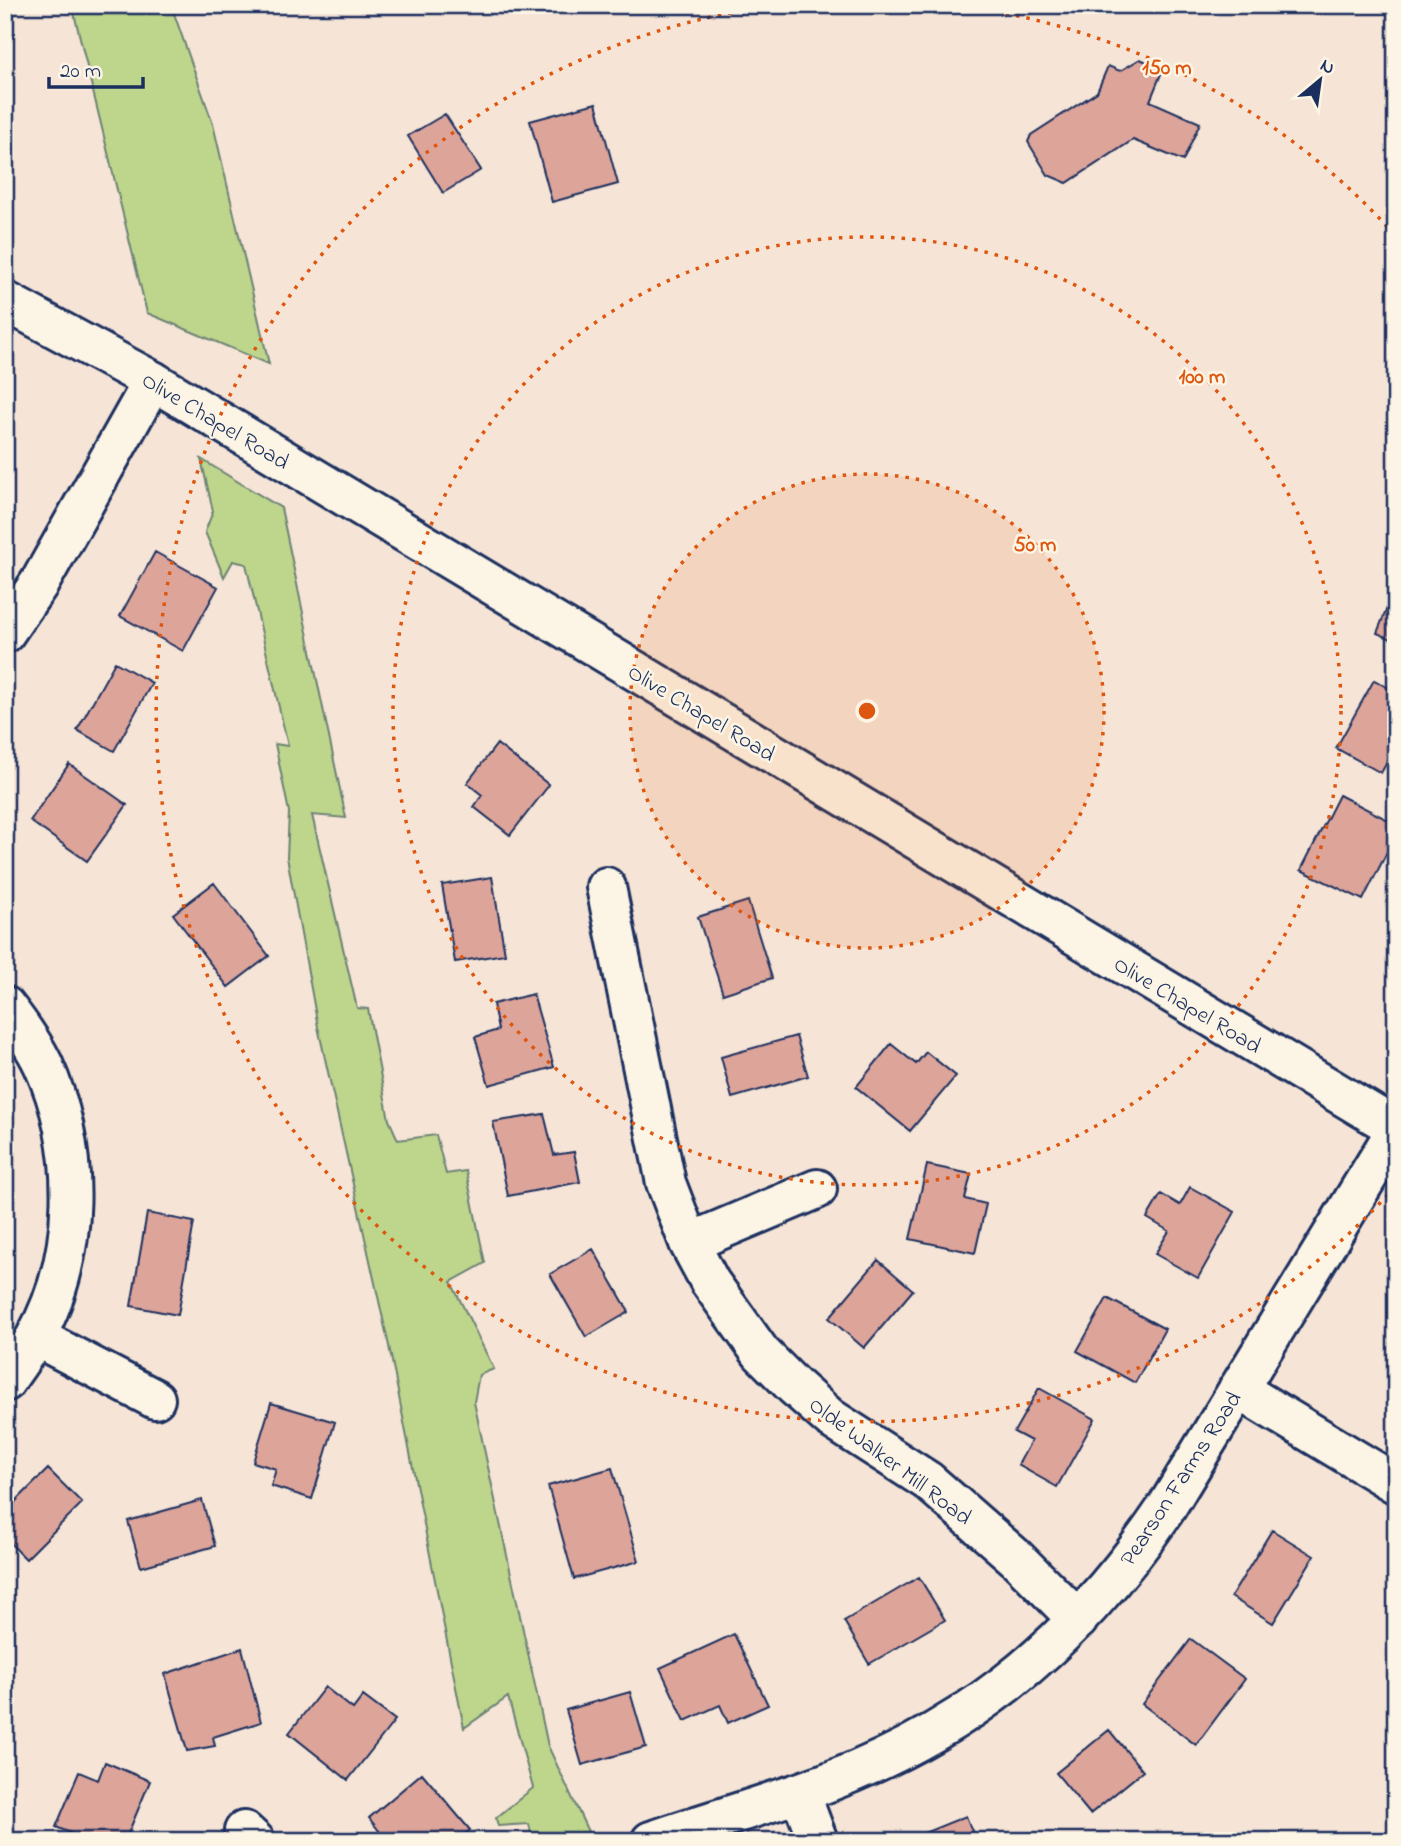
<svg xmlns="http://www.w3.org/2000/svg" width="1401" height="1846" viewBox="0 0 1401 1846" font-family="'Indie Flower',sans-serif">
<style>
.green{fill:#bed58c;stroke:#6c8275;stroke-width:2}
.building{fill:#dda49a;stroke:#1b2f5e;stroke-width:2}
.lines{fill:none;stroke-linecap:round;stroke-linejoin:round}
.minor-casing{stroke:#1b2f5e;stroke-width:44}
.major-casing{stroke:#1b2f5e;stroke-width:44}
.minor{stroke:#fcf5e5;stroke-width:38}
.major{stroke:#fcf5e5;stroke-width:38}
.ring{fill:none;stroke:#de5710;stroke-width:3.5;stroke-dasharray:3.5 7}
.labels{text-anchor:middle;stroke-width:5;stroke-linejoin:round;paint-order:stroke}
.street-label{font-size:23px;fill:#1b2f5e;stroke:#fcf5e5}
.centre{fill:#de5710;stroke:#fcf5e5;stroke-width:3.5}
.ring-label{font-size:21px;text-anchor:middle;font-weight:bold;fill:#de5710;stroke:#fcf5e5;stroke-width:5;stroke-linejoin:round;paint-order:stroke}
</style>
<rect width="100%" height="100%" fill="#f6e5d6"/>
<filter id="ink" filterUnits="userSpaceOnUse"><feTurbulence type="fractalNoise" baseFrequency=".0143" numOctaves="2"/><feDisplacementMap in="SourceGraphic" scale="14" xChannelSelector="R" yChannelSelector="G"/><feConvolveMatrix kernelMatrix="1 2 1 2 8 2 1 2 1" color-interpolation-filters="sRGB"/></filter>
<g filter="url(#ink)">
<path class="green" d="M 72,5 L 171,5 L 213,124 L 269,364 L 147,313 Z
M 201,459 L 281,508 L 346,818 L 312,815 L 357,1008 L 368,1009 L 389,1120 L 398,1140 L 436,1135 L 446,1174 L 466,1171 L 485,1263 L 451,1282 L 494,1369 L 479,1375 L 474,1402 L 548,1746 L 591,1838 L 585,1841 L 533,1841 L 529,1824 L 498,1826 L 496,1818 L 533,1788 L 508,1697 L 464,1728 L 389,1346 L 318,1027 L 287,857 L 289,812 L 275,744 L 288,746 L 246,564 L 233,561 L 224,577 L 205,532 L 213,511 Z"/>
<path class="building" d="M 1140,59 L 1163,69 L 1150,101 L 1200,123 L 1183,161 L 1133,140 L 1067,183 L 1048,175 L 1028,142 L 1031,135 L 1097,92 L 1108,66 L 1120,71 Z
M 596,103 L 618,184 L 552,202 L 530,121 Z
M 445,114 L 481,170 L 443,193 L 408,136 Z
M 155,552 L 218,587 L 183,651 L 120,616 Z
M 1396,586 L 1396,641 L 1377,633 Z
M 115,662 L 152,683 L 114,751 L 77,730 Z
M 1374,680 L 1396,692 L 1396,746 L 1381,773 L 1336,748 Z
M 497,744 L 549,785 L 510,835 L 474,807 L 482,795 L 467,783 Z
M 69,764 L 127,805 L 87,861 L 30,821 Z
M 1339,795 L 1396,824 L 1396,834 L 1363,900 L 1301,870 Z
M 492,877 L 505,954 L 455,962 L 442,885 Z
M 214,883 L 269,956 L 228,987 L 173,914 Z
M 748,901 L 772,978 L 723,994 L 698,917 Z
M 533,994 L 554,1067 L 489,1085 L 475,1037 L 498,1030 L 493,1004 Z
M 796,1036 L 808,1076 L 732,1098 L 721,1057 Z
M 891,1044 L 916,1064 L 926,1052 L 956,1076 L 910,1131 L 856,1087 Z
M 544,1114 L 554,1155 L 574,1152 L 580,1182 L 508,1196 L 493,1122 Z
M 927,1165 L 971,1174 L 965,1199 L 986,1204 L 975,1253 L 910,1239 Z
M 1190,1187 L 1235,1212 L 1198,1278 L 1155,1254 L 1169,1231 L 1147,1218 L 1161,1194 L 1180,1205 Z
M 147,1213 L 194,1222 L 178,1315 L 131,1306 Z
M 593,1249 L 629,1312 L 586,1337 L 550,1274 Z
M 878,1260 L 913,1290 L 864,1348 L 829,1318 Z
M 1107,1298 L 1165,1329 L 1135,1383 L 1077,1351 Z
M 1039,1388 L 1095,1419 L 1057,1487 L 1018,1465 L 1031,1441 L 1014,1432 Z
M 271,1403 L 335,1422 L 312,1499 L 271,1486 L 276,1469 L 253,1462 Z
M 612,1468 L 639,1561 L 574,1579 L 548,1486 Z
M 48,1469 L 82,1503 L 26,1559 L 5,1538 L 5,1512 Z
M 202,1500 L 215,1546 L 141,1567 L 128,1521 Z
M 1272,1530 L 1314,1556 L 1273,1623 L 1231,1597 Z
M 919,1577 L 945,1620 L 869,1664 L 844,1621 Z
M 734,1634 L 768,1705 L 728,1723 L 720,1705 L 685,1721 L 660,1668 Z
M 1191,1639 L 1245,1679 L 1196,1745 L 1142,1704 Z
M 242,1648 L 261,1722 L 213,1737 L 215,1746 L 187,1751 L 165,1674 Z
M 325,1687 L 353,1709 L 363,1696 L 395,1720 L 348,1780 L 289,1733 Z
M 630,1692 L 646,1747 L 582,1765 L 566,1710 Z
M 1109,1730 L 1143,1771 L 1090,1814 L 1056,1773 Z
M 105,1762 L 150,1781 L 125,1841 L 89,1841 L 56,1827 L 79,1772 L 98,1780 Z
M 422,1773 L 470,1830 L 457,1841 L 387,1841 L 369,1818 Z
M 966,1816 L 976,1841 L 915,1841 L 914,1837 Z"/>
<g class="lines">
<defs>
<path id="minor" d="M 5,633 L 40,582 L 153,381
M 606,887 L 666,1183 L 689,1243 L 710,1282 L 761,1353 L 794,1386 L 830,1418 L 928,1481 L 1016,1558 L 1078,1620
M 5,1006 C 19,1024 33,1043 43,1064 C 81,1148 81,1256 35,1338 C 26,1353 15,1367 5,1382
M 689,1243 L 817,1189
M 36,1337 L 155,1399
M 1238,1389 L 1396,1484
M 800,1793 L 818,1841
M 244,1831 L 255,1841
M 651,1841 C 700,1824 749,1810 798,1793 C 958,1739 1071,1649 1165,1510 L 1396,1130"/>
<path id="major" d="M 5,301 L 153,381 L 1396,1128"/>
</defs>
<use href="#minor" class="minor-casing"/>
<use href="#major" class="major-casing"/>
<use href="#minor" class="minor"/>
<use href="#major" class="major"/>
</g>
</g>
<circle cx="867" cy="711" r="237" fill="#de5710" fill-opacity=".12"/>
<g class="ring">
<circle cx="867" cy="711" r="237"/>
<circle cx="867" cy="711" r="474"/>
<path d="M1395 1187A711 711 0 1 1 780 5M954 5A711 711 0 0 1 1395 235"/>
</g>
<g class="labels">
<g class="street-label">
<text transform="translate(216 420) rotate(31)" y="8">Olive Chapel Road</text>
<text transform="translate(702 712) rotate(31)" y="8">Olive Chapel Road</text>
<text transform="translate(1188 1004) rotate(31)" y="8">Olive Chapel Road</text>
<text transform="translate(891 1460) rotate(37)" y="8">Olde Walker Mill Road</text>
<text transform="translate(1180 1478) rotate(-57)" y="8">Pearson Farms Road</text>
</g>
</g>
<circle cx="867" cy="711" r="10" class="centre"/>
<g class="ring-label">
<text x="1167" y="74">150 m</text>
<text x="1202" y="383">100 m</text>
<text x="1035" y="551">50 m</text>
</g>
<rect width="1401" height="1846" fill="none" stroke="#fcf5e5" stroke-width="28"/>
<rect x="14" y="14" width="1373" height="1818" fill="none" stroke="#1b2f5e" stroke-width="2.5" filter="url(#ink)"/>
<g transform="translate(1320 80) rotate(29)" stroke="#fcf5e5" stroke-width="5" paint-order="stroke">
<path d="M0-5L12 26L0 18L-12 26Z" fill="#1b2f5e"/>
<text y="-10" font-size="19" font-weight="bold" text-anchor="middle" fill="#1b2f5e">N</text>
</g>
<path d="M49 77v10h94v-10" fill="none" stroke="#1b2f5e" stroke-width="3.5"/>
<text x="60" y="77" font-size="21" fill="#1b2f5e" stroke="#fcf5e5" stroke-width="5" paint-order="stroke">20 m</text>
</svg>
